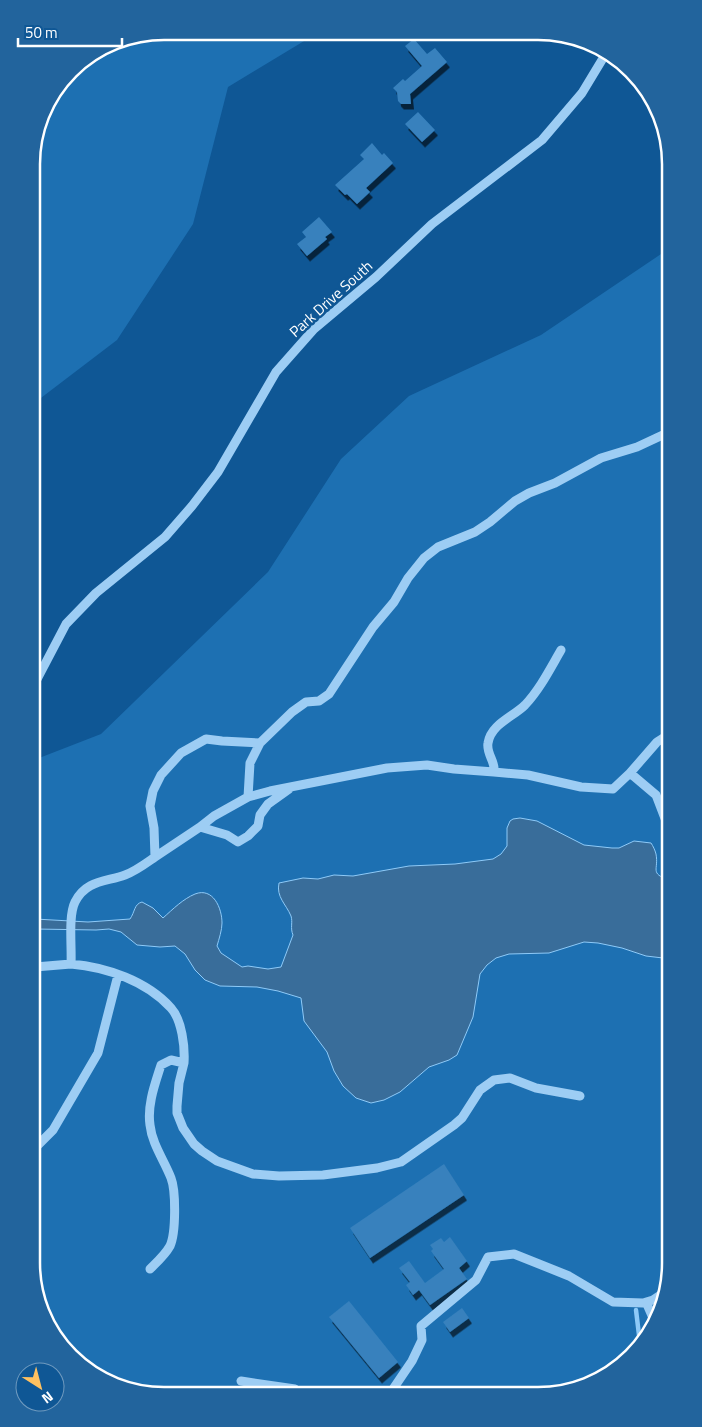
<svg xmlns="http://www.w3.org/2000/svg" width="702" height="1427" viewBox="0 0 702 1427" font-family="'Titillium Web',sans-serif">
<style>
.green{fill:#1d70b2}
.water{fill:#396d9a;stroke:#8ecaf8}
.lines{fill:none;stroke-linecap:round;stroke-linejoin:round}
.stream{stroke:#8ecaf8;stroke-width:4.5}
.building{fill:#3781bd;filter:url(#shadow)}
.minor{stroke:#9dcdf4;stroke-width:9}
.labels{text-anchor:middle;stroke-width:5;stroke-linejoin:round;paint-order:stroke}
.street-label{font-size:15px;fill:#fff;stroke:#0f5795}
.rim{fill:none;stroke:#fff;stroke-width:2.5}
</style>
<defs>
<filter id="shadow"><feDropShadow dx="3" dy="5.5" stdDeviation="0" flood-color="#0009"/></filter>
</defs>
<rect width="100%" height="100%" fill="#0f5795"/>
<path class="green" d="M 164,31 L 319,32 L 228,87 L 193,224 L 117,340 L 33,404 L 32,147 L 45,105 L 76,64 L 114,41 Z
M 667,250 L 670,1272 L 643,1344 L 612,1373 L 572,1391 L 139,1393 L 76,1363 L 36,1297 L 34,760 L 101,734 L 268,572 L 341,459 L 409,396 L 541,335 Z"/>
<path class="water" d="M 520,818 L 537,821 L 584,845 L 612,848 L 619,848 L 634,841 L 651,843 C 653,846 655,850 656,854 C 659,870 649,873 669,880 L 669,950 L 663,958 L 646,956 L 622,948 L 598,943 L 584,942 L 549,953 L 509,954 L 496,958 L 487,965 L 480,974 L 473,1017 L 457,1055 L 449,1060 L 429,1067 L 400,1092 L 384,1100 L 371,1103 L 356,1098 L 343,1086 L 334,1071 L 327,1052 L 304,1021 L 301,998 L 278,991 L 257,987 L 220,986 L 205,980 L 195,970 L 185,954 L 175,946 L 160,947 L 137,945 L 121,932 L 109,929 L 96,930 L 35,929 L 35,919 L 88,922 L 130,919 C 135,912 134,904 142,902 L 153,908 L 163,918 C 173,909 183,899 195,894 C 213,887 222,908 222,923 C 222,930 219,939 217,946 L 221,953 L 242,967 L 248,966 L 268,969 L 281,967 L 293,935 C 290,928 293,922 291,916 C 286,904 276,897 279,883 L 303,878 L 318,879 L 334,875 L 353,876 L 409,866 L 455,864 L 493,859 L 501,854 L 507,846 L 507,828 L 510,821 L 513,819 Z"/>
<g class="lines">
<path class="stream" d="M 636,1310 L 639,1335 L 644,1341"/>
</g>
<path class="building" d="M 414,39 L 427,54 L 435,48 L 447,62 L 410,94 L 411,104 L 401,104 L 398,101 L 397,92 L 393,88 L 403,79 L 405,81 L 422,66 L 405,46 Z
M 418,112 L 435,130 L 422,142 L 405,124 Z
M 372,143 L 382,155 L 384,153 L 393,163 L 366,188 L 370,192 L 357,204 L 347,194 L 345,195 L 335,185 L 364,159 L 360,155 Z
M 319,217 L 332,232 L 325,237 L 327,239 L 307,256 L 297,244 L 306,237 L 302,232 Z
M 444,1164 L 464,1195 L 370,1258 L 350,1228 Z
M 450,1237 L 467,1261 L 459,1268 L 467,1279 L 430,1305 L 419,1290 L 413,1295 L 406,1285 L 410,1282 L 399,1268 L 409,1261 L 425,1283 L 444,1269 L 431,1251 L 433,1249 L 430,1245 L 441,1238 L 444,1242 Z
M 349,1301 L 398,1362 L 379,1378 L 329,1317 Z
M 462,1308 L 469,1318 L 450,1332 L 443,1322 Z"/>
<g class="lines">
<path class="minor" d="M 561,650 C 550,669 540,689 525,705 C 513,717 491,724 488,743 C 486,754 496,762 494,772 L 528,775 L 581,787 L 613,789 L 630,773
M 34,685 L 66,624 L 96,593 L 165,537 L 192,506 L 218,472 L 276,372 L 314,329 L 376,277 L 432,224 L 542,140 L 582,93 L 605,55
M 668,735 L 657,742 L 630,773 L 656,795 L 669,829
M 260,743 L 250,763 L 248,797 L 270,791 L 387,768 L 427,765 L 454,769 L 494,772
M 200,827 L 214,816 L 248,797
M 155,857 L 200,827 L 227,835 L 238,842 L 248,836 L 258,826 L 260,815 L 268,804 L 289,789
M 35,967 L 71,964
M 184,1063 L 179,1083 L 177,1106 L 177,1113 L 183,1128 L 194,1144 L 202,1151 L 217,1161 L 253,1174 L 279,1176 L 323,1175 L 377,1168 L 401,1162 L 454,1125 L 462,1118 L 480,1090 L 494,1080 L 510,1078 L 536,1088 L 580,1096
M 35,1148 L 53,1130 L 98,1053 L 118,975
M 150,1269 C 157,1262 165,1255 170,1246 C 176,1233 176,1191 171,1178 C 164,1160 152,1144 150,1125 C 147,1105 155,1084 161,1065 L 171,1060 L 184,1063 C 185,1047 182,1020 171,1008 C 147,981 106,967 71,964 C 72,947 68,916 75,902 C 86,880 106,882 125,875 C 136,871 145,864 155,857 L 154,828 L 150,806 L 153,791 L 161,775 L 181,753 L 206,739 L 222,741 L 260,743 L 292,712 L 306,702 L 319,701 L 329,694 L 373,627 L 394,602 L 408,578 L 424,558 L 438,547 L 475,532 L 490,522 L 515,501 L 529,493 L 555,483 L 601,458 L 637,447 L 667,433
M 646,1302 L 653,1318
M 241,1381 L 295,1389 L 297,1392
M 391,1392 L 412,1361 L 422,1340 L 421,1326 L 476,1280 L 488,1257 L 514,1254 L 569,1276 L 613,1302 L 643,1303 L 653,1300 L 662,1294"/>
</g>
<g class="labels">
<g class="street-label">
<text transform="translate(331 299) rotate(-42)" y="5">Park Drive South</text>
</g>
</g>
<path d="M0 0H702V1427H0ZM164 40H538A124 124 0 0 1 662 164V1263A124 124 0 0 1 538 1387H164A124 124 0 0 1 40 1263V164A124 124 0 0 1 164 40Z" fill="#22649d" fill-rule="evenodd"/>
<path class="rim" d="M164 40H538A124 124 0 0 1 662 164V1263A124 124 0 0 1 538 1387H164A124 124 0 0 1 40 1263V164A124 124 0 0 1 164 40Z"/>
<g transform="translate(40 1387) rotate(144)"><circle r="24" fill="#0f5795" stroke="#6f9abf"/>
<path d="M0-4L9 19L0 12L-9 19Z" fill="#ffc160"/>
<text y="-8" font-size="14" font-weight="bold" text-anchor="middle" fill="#ffffff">N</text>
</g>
<path d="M18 38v8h104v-8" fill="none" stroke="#ffffff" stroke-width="2.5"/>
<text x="25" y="38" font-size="15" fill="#ffffff" stroke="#0f5795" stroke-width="4" paint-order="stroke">50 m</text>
</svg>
